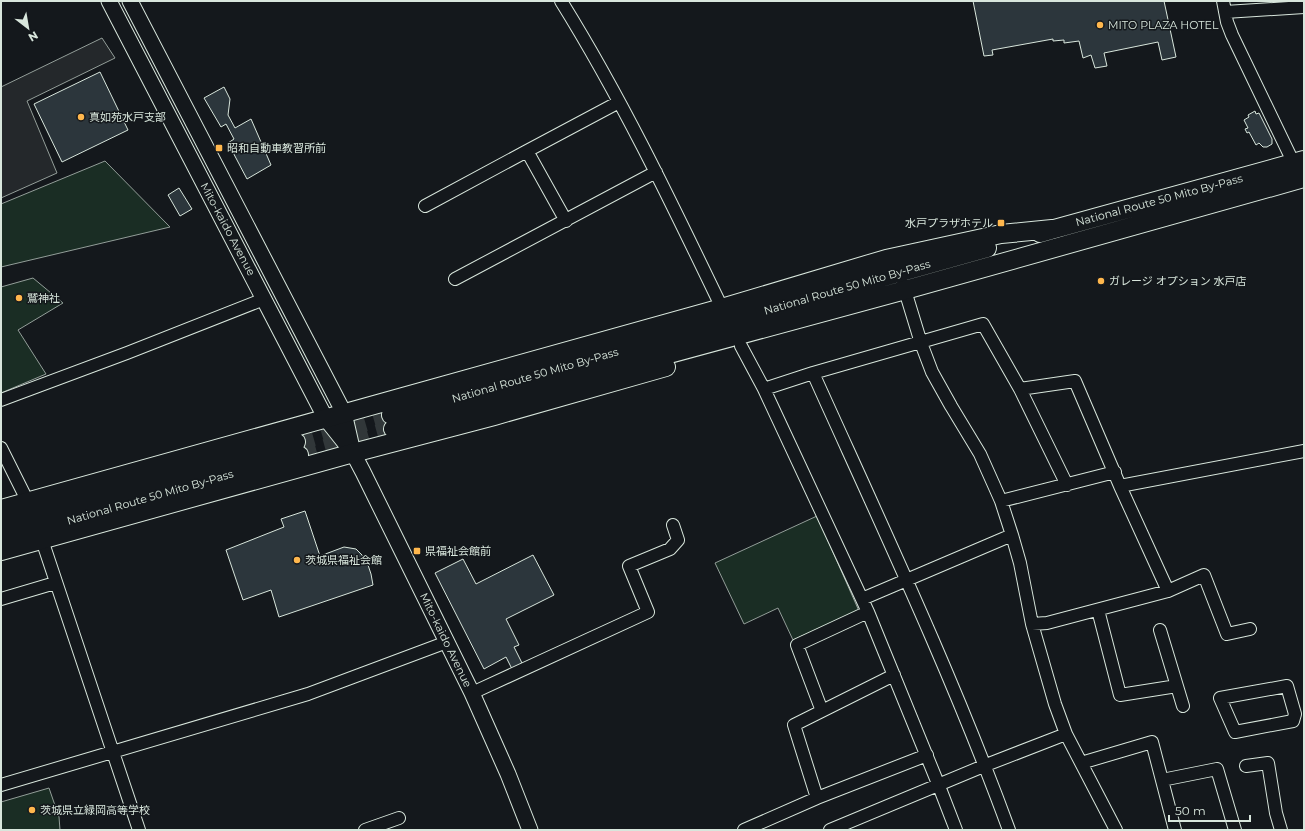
<svg xmlns="http://www.w3.org/2000/svg" width="1305" height="831" viewBox="0 0 1305 831" font-family="Montserrat,'Noto Sans JP',sans-serif">
<style>
.green{fill:#1a2d24;stroke:#939e99}
.parking{fill:#24282b;stroke:#939e99}
.building{fill:#2c363c;stroke:#d8e6dc}
.lines{fill:none;stroke-linecap:round;stroke-linejoin:round}
.highway-tunnel{stroke:#313739;stroke-width:18;stroke-dasharray:18 9;stroke-linecap:butt}
.minor-casing{stroke:#d8e6dc;stroke-width:14}
.major-casing{stroke:#d8e6dc;stroke-width:17}
.highway-casing{stroke:#d8e6dc;stroke-width:20}
.minor{stroke:#14181c;stroke-width:12}
.major{stroke:#14181c;stroke-width:15}
.highway{stroke:#14181c;stroke-width:18}
.poi-dot{fill:#ffb74d;stroke:#14181c;stroke-width:1.5}
.labels{text-anchor:middle;stroke-width:3;stroke-linejoin:round;paint-order:stroke}
.poi-label{font-size:11px;fill:#d8e6dc;stroke:#14181c;text-anchor:start}
.street-label{font-size:11px;fill:#d8e6dc;stroke:#14181c}
</style>
<rect width="100%" height="100%" fill="#14181c"/>
<path class="green" d="M 105,161 L 170,227 L 1,267 L 1,204 Z
M 33,278 L 63,303 L 18,330 L 46,374 L 1,393 L 1,287 Z
M 817,516 L 859,611 L 793,640 L 778,608 L 744,624 L 715,563 Z
M 49,788 L 59,817 L 60,830 L 1,830 L 1,802 Z"/>
<path class="parking" d="M 102,38 L 115,58 L 27,101 L 57,173 L 1,198 L 1,87 Z"/>
<path class="building" d="M 973,1 L 1164,1 L 1176,57 L 1162,60 L 1158,42 L 1104,53 L 1107,66 L 1095,68 L 1091,55 L 1083,58 L 1079,41 L 1064,43 L 1064,40 L 1053,41 L 1053,39 L 992,50 L 993,55 L 984,56 Z
M 100,72 L 128,130 L 62,162 L 34,104 Z
M 224,87 L 230,99 L 228,115 L 235,128 L 251,119 L 271,165 L 247,179 L 228,143 L 234,139 L 226,124 L 221,127 L 204,98 Z
M 1255,111 L 1256,114 L 1259,113 L 1272,139 L 1272,144 L 1267,147 L 1263,147 L 1259,143 L 1256,145 L 1249,132 L 1247,133 L 1245,129 L 1248,128 L 1244,120 L 1249,117 L 1248,115 Z
M 179,188 L 192,209 L 180,216 L 168,195 Z
M 305,511 L 320,556 L 344,547 L 356,549 L 362,555 L 368,565 L 371,574 L 373,585 L 279,617 L 271,590 L 243,600 L 226,550 L 284,527 L 281,519 Z
M 533,555 L 554,595 L 506,619 L 519,645 L 514,647 L 522,663 L 512,669 L 506,657 L 484,669 L 435,573 L 463,559 L 476,584 Z"/>
<g class="lines">
<path class="highway-tunnel" d="M 296,442 L 391,415
M 299,455 L 393,429"/>
<defs>
<path id="minor" d="M 561,1 C 622,99 672,204 722,308
M 1223,1 L 1227,22 L 1232,35 L 1297,170
M 1225,12 L 1304,7
M 527,151 L 619,102
M 425,206 L 527,151 L 566,221
M 455,279 L 656,172
M 903,284 L 921,343 L 932,372 L 951,406 L 980,454 L 1001,501 L 1012,535 L 1020,563 L 1032,624 L 1055,704 L 1066,734 L 1116,830
M 741,346 L 764,389 L 868,612 L 939,786 L 956,830
M 813,373 C 881,524 952,674 1009,830
M 764,389 L 813,373 L 983,324 L 1020,389 L 1075,381 L 1120,486 L 1168,591 L 1047,623 L 1032,624
M 1020,389 L 1067,485
M 1,400 L 127,353 L 264,299
M 1,448 L 28,502
M 1120,486 L 1304,451
M 1001,501 L 1115,472
M 42,540 L 139,830
M 1168,591 L 1204,575 L 1227,634 L 1250,629
M 1,599 L 55,583
M 862,599 L 1012,535
M 1098,610 L 1120,695 L 1177,686
M 1160,630 L 1183,706
M 1287,686 L 1295,714 L 1293,721 L 1235,732 L 1220,698 Z
M 472,693 L 648,612 L 629,566 L 670,549 L 678,540 L 673,525
M 822,711 L 797,645 L 868,612
M 1081,763 L 1152,742 L 1175,830
M 1246,766 L 1268,763 L 1276,813 L 1281,830
M 1162,780 L 1217,769 L 1235,830
M 1,785 L 308,694 L 447,642
M 817,798 L 794,725 L 894,675
M 365,830 L 399,818
M 744,830 L 817,798 L 927,755
M 830,830 L 986,765 L 1066,734"/>
<path id="major" d="M 109,1 L 326,419 L 353,453 L 363,472 L 472,693 L 508,774 L 530,830
M 130,1 L 344,413 L 352,448"/>
<path id="highway" d="M 1040,233 L 1304,160
M 391,415 L 987,248
M 393,429 L 905,290 L 1304,178
M 1,509 L 722,308 L 886,259 L 1001,234 L 1052,229
M 1,523 L 296,442
M 1,538 L 299,455
M 1,551 L 353,453 L 494,416 L 666,367"/>
</defs>
<use href="#minor" class="minor-casing"/>
<use href="#major" class="major-casing"/>
<use href="#highway" class="highway-casing"/>
<use href="#minor" class="minor"/>
<use href="#major" class="major"/>
<use href="#highway" class="highway"/>
</g>
<g class="poi-dot">
<circle cx="1100" cy="25" r="4"/>
<circle cx="81" cy="117" r="4"/>
<rect x="215" y="144" width="8" height="8" rx="2"/>
<rect x="997" y="219" width="8" height="8" rx="2"/>
<circle cx="1101" cy="281" r="4"/>
<circle cx="19" cy="298" r="4"/>
<rect x="413" y="547" width="8" height="8" rx="2"/>
<circle cx="297" cy="560" r="4"/>
<circle cx="32" cy="810" r="4"/>
</g>
<g class="labels">
<g class="poi-label">
<text x="1108" y="29">MITO PLAZA HOTEL</text>
<text x="89" y="121">真如苑水戸支部</text>
<text x="227" y="152">昭和自動車教習所前</text>
<text x="993" y="227" text-anchor="end">水戸プラザホテル</text>
<text x="1109" y="285">ガレージ オプション 水戸店</text>
<text x="27" y="302">鷲神社</text>
<text x="425" y="555">県福祉会館前</text>
<text x="305" y="564">茨城県福祉会館</text>
<text x="40" y="814">茨城県立緑岡高等学校</text>
</g>
<g class="street-label">
<text transform="translate(1159 200) rotate(-15)" y="4">National Route 50 Mito By-Pass</text>
<text transform="translate(228 229) rotate(62)" y="4">Mito-kaido Avenue</text>
<text transform="translate(847 287) rotate(-16)" y="4">National Route 50 Mito By-Pass</text>
<text transform="translate(535 375) rotate(-16)" y="4">National Route 50 Mito By-Pass</text>
<text transform="translate(150 497) rotate(-16)" y="4">National Route 50 Mito By-Pass</text>
<text transform="translate(446 640) rotate(64)" y="4">Mito-kaido Avenue</text>
</g>
</g>
<rect width="1305" height="831" fill="none" stroke="#d8e6dc" stroke-width="4"/>
<g transform="translate(28 28) rotate(149)" stroke="#14181c" stroke-width="3" paint-order="stroke">
<path d="M0-3L7 15L0 10L-7 15Z" fill="#d8e6dc"/>
<text y="-6" font-size="11" font-weight="bold" text-anchor="middle" fill="#d8e6dc">N</text>
</g>
<path d="M1169 815v6h81v-6" fill="none" stroke="#d8e6dc" stroke-width="2"/>
<text x="1175" y="815" font-size="12" fill="#d8e6dc" stroke="#14181c" stroke-width="3" paint-order="stroke">50 m</text>
</svg>
